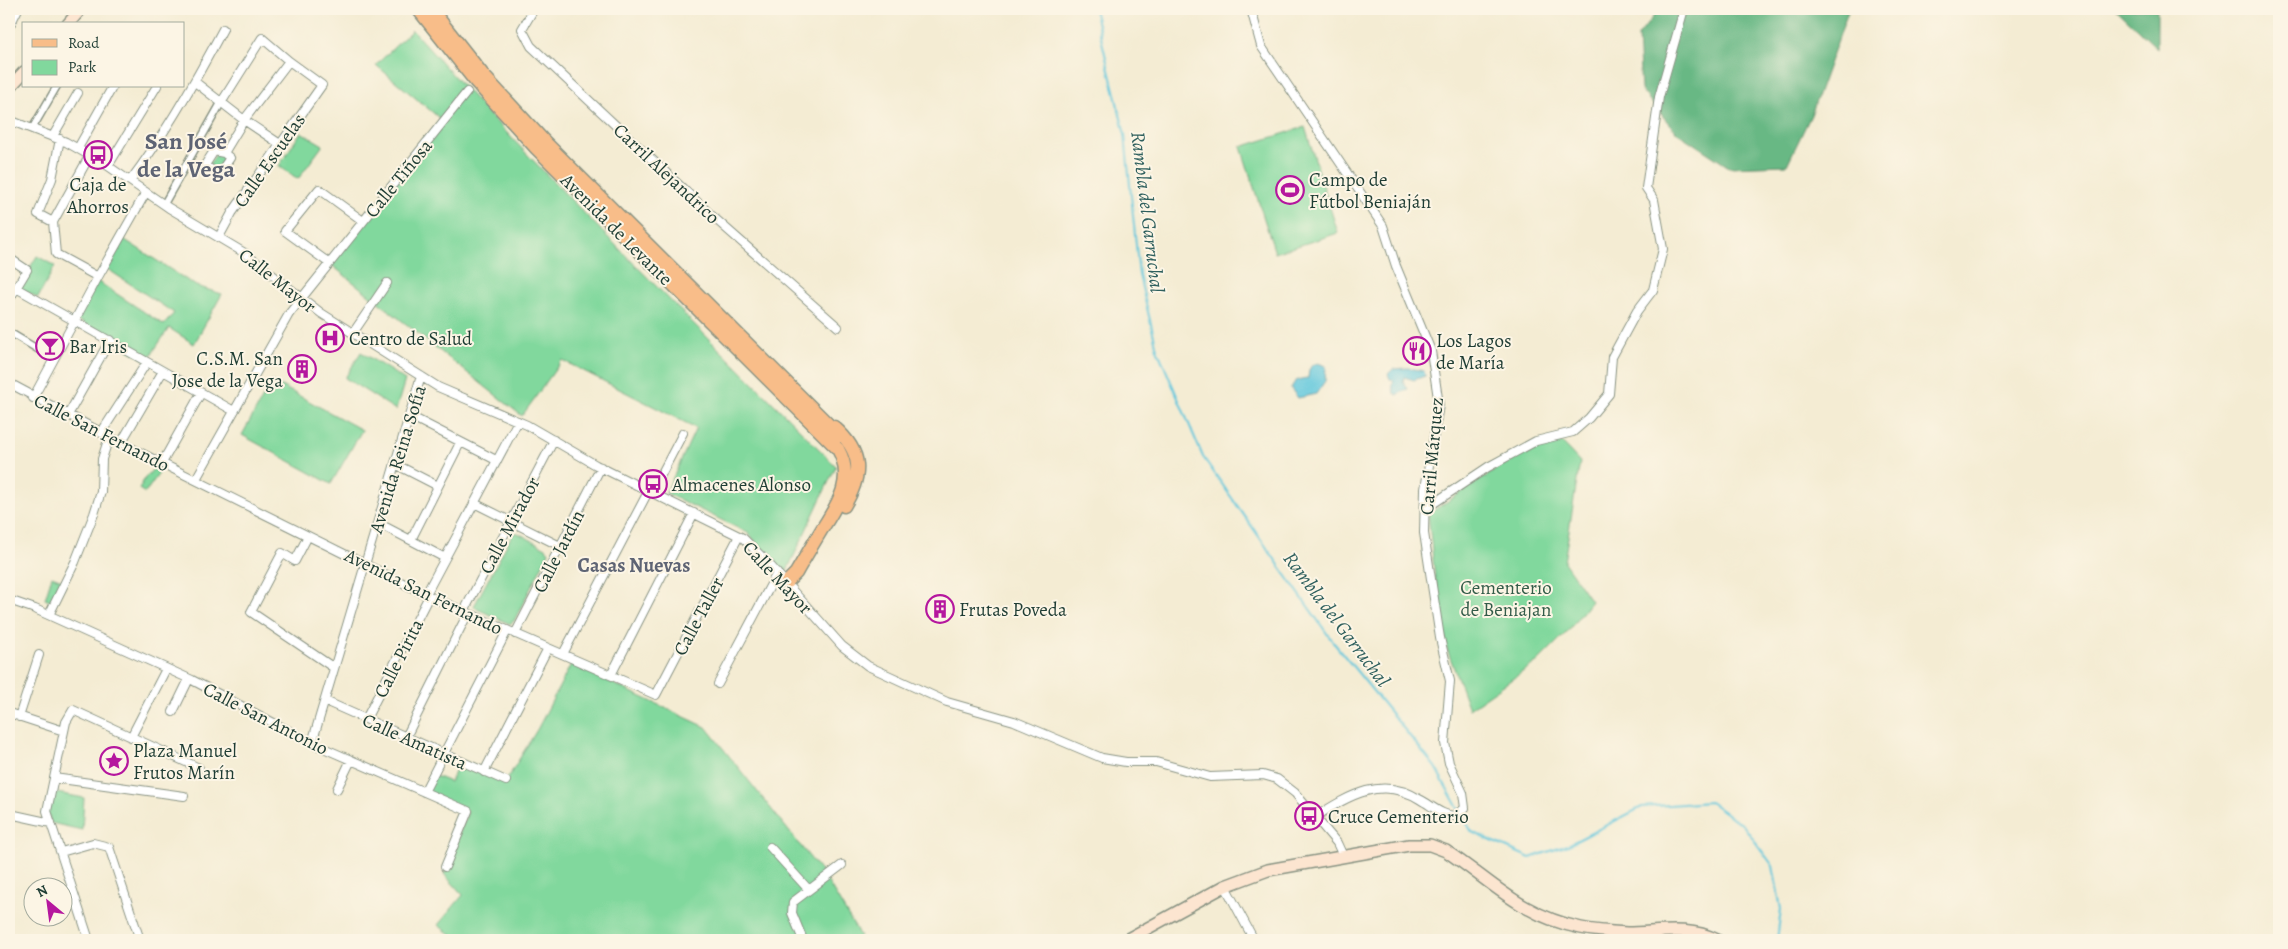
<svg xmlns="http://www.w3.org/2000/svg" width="2288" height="949" viewBox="0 0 2288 949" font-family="Alegreya,serif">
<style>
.green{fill:#81d89d;stroke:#508a68}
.forest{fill:#68b884;stroke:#447a5c}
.water{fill:#60c7dd;stroke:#408288}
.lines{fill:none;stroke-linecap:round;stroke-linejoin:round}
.stream{stroke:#60c7dd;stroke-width:2}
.pedestrian-casing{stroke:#8a9484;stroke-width:9}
.minor-casing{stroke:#8a9484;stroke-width:10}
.secondary-casing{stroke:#8a9484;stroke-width:14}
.primary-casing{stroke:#8a9484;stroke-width:15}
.pedestrian{stroke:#fff;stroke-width:6}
.minor{stroke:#fff;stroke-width:8}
.secondary{stroke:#fce5d0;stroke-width:11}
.primary{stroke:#f8bd89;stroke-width:12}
.labels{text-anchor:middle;stroke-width:4;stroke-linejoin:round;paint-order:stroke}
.street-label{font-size:19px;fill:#1f3d34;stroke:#fcf5e5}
.poi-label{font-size:19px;fill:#1f3d34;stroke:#fcf5e5;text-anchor:start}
.park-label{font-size:19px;fill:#335c49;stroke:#fcf5e5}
.water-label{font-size:20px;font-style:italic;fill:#2f605e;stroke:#fcf5e5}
.neighbourhood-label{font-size:20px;font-weight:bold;fill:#5e6474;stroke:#fcf5e5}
.district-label{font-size:24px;font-weight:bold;fill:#5e6474;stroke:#fcf5e5}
</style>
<rect width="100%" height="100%" fill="#fcf5e5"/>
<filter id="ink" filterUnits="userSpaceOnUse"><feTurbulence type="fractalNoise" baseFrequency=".02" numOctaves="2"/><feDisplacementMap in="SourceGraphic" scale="10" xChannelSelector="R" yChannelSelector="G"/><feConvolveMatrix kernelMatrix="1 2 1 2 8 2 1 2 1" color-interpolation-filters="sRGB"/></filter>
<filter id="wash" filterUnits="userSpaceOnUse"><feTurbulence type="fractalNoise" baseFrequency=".0096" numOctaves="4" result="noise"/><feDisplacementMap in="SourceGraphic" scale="20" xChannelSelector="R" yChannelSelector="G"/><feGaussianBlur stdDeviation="1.12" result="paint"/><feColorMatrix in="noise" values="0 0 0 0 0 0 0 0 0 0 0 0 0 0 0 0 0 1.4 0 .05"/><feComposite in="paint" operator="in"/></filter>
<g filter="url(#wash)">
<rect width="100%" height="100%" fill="#f4ecd3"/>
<path class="green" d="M 412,30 C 547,181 693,322 836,466 L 785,575 L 748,533 L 666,493 L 696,428 L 562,360 L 522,416 L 329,263 L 443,121 L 376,65 Z
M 1305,127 L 1338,233 L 1275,253 L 1241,147 Z
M 301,132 L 323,145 L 298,179 L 279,166 Z
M 218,152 L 228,158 L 217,172 L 209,164 Z
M 122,238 L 196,286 L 222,294 L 194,344 L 169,328 L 147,361 L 76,319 L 97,281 L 164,325 L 174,313 L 106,268 Z
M 37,256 L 55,266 L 38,298 L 18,287 Z
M 361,352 L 405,380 L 396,410 L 345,378 Z
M 272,381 L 362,430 L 331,484 L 242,435 Z
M 1562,443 L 1580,462 L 1564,562 L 1591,601 L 1568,631 L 1538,661 L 1469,709 L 1447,649 L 1435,577 L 1428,514 L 1534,445 Z
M 157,465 L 161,465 L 162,469 L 145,493 L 139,489 L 145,478 Z
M 513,533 L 518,533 L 546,548 L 549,552 L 514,621 L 510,624 L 477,609 L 474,606 Z
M 52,576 L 62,580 L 52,602 L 45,599 Z
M 571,664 L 706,727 L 823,874 L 860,936 L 854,940 L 458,940 L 438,925 L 463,895 L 444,874 L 468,811 L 424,792 L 433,775 L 450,782 L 460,761 L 506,781 L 538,728 Z
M 52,792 L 84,798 L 82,830 L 51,823 L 47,811 Z"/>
<path class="forest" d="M 1659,9 L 1849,9 L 1811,115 L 1787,165 L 1729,167 L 1676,132 L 1641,90 L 1638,36 Z
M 2116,9 L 2157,9 L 2157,48 Z"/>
<path class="water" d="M 1318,363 L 1326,366 L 1325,381 L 1316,394 L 1298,398 L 1291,389 C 1294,380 1299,379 1308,378 L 1309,370 L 1312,365 Z
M 1408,368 L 1424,371 L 1425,376 L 1414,380 L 1404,377 L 1403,382 L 1408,389 L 1397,395 L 1394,393 L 1392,385 L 1394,381 L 1390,379 L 1388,374 L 1393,369 Z"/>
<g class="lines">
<path class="stream" d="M 1094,9 L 1125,135 L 1139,275 L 1157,349 L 1203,457 L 1333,642 L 1435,767 L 1459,810
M 1461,814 L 1472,832 L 1530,858 L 1568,845 L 1642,807 L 1710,802 L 1743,825 L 1773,866 L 1781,909 L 1777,940"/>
</g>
</g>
<g filter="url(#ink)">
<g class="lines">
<defs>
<path id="pedestrian" d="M 32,129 L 57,86
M 164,204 L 221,103
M 9,332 L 54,359"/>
<path id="minor" d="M 534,9 L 522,29 L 531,46 L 711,215 L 838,327
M 1251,9 L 1261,46 L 1383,226 L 1396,266 L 1431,351 L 1439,405 L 1425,489 L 1424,533 L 1440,638 L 1450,681 L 1445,743 L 1449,763 L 1463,793 L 1465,808 L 1455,816 C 1443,816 1432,806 1421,800 C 1382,775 1350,795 1315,817
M 9,27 L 18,9
M 195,82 L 244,120 L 280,144
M 9,120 L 66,142 L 108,166 L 169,208 L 243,252 L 321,313 L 438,387 L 527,425 L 596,465 L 743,538 L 768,563 L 842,646 L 868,666 L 947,702 L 1014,721 L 1102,758 L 1126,762 L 1156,762 L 1210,777 L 1263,775 L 1277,779 L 1295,793 L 1337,843 L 1343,856
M 53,136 L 78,93
M 78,148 L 113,86
M 214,151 L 224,153 L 230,158 L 218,175 L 205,165 Z
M 224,153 L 244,120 L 289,61
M 90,155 L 53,222 L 56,254 L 98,277
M 108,166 L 157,86
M 130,181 C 166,133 195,82 223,29
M 53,222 L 38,214 L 52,179 L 60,139
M 219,237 L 232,213 L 322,85 L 289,61 L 262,38 L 221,103
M 9,258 L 27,270 L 9,300
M 329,263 L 285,231 L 319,189 L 363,221
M 16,288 L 234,411
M 353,333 L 387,283
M 9,383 L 121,443 L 429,596 L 656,695 L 739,536
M 33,398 L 98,277 L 146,192
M 68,415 L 110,340
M 410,416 L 496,460
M 101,433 L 147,362
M 121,443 L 163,371
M 162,463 L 201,393
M 395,464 L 438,486
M 196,479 L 289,314 L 467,92
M 652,492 L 683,433
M 474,503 L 560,546
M 1425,509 L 1488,467 L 1536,441 L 1573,432 L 1589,418 L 1609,394 L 1612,357 L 1637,311 L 1653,290 L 1663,249 L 1654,200 L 1646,188 L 1659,97 L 1684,9
M 378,523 L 445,558
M 308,536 L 295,561 L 282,553 L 251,612 L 334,668
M 411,540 L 460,443
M 426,594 L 518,421
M 9,600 L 35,609 L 192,680 L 312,743 L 468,811 L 445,867
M 464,611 L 554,440
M 49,615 L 75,562 L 94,514 L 101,492 L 102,459 L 109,437
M 515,634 L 601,467
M 563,654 L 649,490
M 611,675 L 694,513
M 718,684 L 777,573
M 325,701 L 506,781
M 173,712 L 189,679
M 9,713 L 64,731
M 19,717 L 39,655
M 366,719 L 429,596
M 131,737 L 166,669
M 406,737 L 468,613
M 312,743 L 421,376
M 484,772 L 548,648
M 54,778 L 184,796
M 337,789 L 351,760
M 424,792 L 507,631
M 10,814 L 51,823
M 770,847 L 809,890
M 61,852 L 93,843 L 109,847 L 140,940
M 1225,886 L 1254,940
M 89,940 L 47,811 L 66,722 L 73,710 L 199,768
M 803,940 L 792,913 L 793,902 L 842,865"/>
<path id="secondary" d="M 68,24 L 81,9
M 9,88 L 24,72
M 1126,940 L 1225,886 L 1268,870 L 1409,845 L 1430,845 L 1446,851 C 1494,883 1522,916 1581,928 C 1596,931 1611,932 1627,933 C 1657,933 1688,925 1717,940"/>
<path id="primary" d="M 418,9 L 476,82 L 536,148 L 838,449 C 855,479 838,504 822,529 C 813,544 804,559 796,573 L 786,583
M 431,9 L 483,75 L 544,141 L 836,432 L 835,439 L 828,438
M 834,427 C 863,452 863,475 844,506"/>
</defs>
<use href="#pedestrian" class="pedestrian-casing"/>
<use href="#minor" class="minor-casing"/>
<use href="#secondary" class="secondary-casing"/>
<use href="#primary" class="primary-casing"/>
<use href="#pedestrian" class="pedestrian"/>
<use href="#minor" class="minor"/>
<use href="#secondary" class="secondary"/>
<use href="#primary" class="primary"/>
</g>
</g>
<defs>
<symbol id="bus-ring" viewBox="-11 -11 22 22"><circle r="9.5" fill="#fcf5e5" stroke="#b5179e" stroke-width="1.5"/><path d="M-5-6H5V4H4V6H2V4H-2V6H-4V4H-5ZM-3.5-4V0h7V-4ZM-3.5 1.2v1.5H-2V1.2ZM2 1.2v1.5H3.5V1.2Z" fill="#b5179e"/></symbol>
<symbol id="stadium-ring" viewBox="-11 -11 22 22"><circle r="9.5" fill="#fcf5e5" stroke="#b5179e" stroke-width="1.5"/><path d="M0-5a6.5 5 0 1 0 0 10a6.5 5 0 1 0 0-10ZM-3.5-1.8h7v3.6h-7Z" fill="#b5179e"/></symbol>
<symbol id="hospital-ring" viewBox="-11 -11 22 22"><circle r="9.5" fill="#fcf5e5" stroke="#b5179e" stroke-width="1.5"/><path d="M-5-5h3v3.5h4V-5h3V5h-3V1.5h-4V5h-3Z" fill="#b5179e"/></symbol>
<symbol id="bar-ring" viewBox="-11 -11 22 22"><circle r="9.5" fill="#fcf5e5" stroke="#b5179e" stroke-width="1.5"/><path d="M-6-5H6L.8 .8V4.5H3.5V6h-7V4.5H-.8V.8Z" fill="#b5179e"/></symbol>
<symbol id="restaurant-ring" viewBox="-11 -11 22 22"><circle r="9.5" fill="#fcf5e5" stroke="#b5179e" stroke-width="1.5"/><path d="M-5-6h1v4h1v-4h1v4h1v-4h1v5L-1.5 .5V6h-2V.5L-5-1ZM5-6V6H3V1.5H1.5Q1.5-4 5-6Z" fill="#b5179e"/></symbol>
<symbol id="building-ring" viewBox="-11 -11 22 22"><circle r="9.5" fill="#fcf5e5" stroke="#b5179e" stroke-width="1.5"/><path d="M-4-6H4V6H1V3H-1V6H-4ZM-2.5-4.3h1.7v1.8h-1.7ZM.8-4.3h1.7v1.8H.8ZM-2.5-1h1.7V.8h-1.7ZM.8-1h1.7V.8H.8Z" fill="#b5179e"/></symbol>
<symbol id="sight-ring" viewBox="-11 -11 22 22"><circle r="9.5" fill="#fcf5e5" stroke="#b5179e" stroke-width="1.5"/><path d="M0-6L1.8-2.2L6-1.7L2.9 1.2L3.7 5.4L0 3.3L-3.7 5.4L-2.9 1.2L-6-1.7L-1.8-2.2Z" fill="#b5179e"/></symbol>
</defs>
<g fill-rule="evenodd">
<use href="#bus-ring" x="82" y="139" width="32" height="32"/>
<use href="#stadium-ring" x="1274" y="174" width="32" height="32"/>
<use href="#hospital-ring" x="314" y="322" width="32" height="32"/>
<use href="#bar-ring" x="34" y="330" width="32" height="32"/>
<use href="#restaurant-ring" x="1401" y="335" width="32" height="32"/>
<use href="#building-ring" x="286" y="353" width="32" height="32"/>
<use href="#bus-ring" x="637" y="468" width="32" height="32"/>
<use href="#building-ring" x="924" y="593" width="32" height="32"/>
<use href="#sight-ring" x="98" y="745" width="32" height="32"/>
<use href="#bus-ring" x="1293" y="800" width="32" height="32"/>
</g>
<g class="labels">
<g class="street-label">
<text transform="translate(269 160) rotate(-55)" y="7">Calle Escuelas</text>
<text transform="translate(667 173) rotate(43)" y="7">Carril Alejandrico</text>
<text transform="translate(398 178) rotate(-51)" y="7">Calle Tiñosa</text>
<text transform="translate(617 229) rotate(45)" y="7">Avenida de Levante</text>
<text transform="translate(278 280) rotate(38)" y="7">Calle Mayor</text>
<text transform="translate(102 432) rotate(27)" y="7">Calle San Fernando</text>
<text transform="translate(1431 456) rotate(-85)" y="7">Carril Márquez</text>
<text transform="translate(397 459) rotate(-73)" y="7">Avenida Reina Sofía</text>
<text transform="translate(509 525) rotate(-62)" y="7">Calle Mirador</text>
<text transform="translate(558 551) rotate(-63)" y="7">Calle Jardín</text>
<text transform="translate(778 577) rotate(47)" y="7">Calle Mayor</text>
<text transform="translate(424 591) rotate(26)" y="7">Avenida San Fernando</text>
<text transform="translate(698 616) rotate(-62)" y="7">Calle Taller</text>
<text transform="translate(398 658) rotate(-63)" y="7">Calle Pirita</text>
<text transform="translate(266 718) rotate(27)" y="7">Calle San Antonio</text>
<text transform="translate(415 741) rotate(24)" y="7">Calle Amatista</text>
</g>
<g class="poi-label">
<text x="1309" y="186">Campo de<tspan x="1309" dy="22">Fútbol Beniaján</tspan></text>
<text x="98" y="191" text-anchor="middle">Caja de<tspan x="98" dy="22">Ahorros</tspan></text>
<text x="349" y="345">Centro de Salud</text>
<text x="1436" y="347">Los Lagos<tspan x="1436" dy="22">de María</tspan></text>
<text x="69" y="353">Bar Iris</text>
<text x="283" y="365" text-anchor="end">C.S.M. San<tspan x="283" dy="22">Jose de la Vega</tspan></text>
<text x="672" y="491">Almacenes Alonso</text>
<text x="959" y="616">Frutas Poveda</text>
<text x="133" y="757">Plaza Manuel<tspan x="133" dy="22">Frutos Marín</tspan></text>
<text x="1328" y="823">Cruce Cementerio</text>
</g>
<g class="park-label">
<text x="1506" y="594">Cementerio<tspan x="1506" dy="22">de Beniajan</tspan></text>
</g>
<g class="water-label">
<text transform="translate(1148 212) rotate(83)" y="7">Rambla del Garruchal</text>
<text transform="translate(1337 619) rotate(53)" y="7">Rambla del Garruchal</text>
</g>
<g class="neighbourhood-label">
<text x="634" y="572">Casas Nuevas</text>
</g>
<g class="district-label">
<text x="186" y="149">San José<tspan x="186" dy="28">de la Vega</tspan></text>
</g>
</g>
<rect width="2288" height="949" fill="none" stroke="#fcf5e5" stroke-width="30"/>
<rect x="22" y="22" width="162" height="65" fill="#fcf5e5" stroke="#a4ab9e"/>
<rect x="32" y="39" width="25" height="8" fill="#f8bd89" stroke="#a4ab9e"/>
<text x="68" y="48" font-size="15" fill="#1f3d34">Road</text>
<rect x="32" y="60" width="25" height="15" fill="#81d89d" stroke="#a4ab9e"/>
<text x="68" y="72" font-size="15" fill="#1f3d34">Park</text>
<g transform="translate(48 902) rotate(331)"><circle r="24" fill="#fcf5e5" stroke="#a4ab9e"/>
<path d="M0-4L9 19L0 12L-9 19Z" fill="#b5179e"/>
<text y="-8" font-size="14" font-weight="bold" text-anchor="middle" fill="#1f3d34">N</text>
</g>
</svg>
